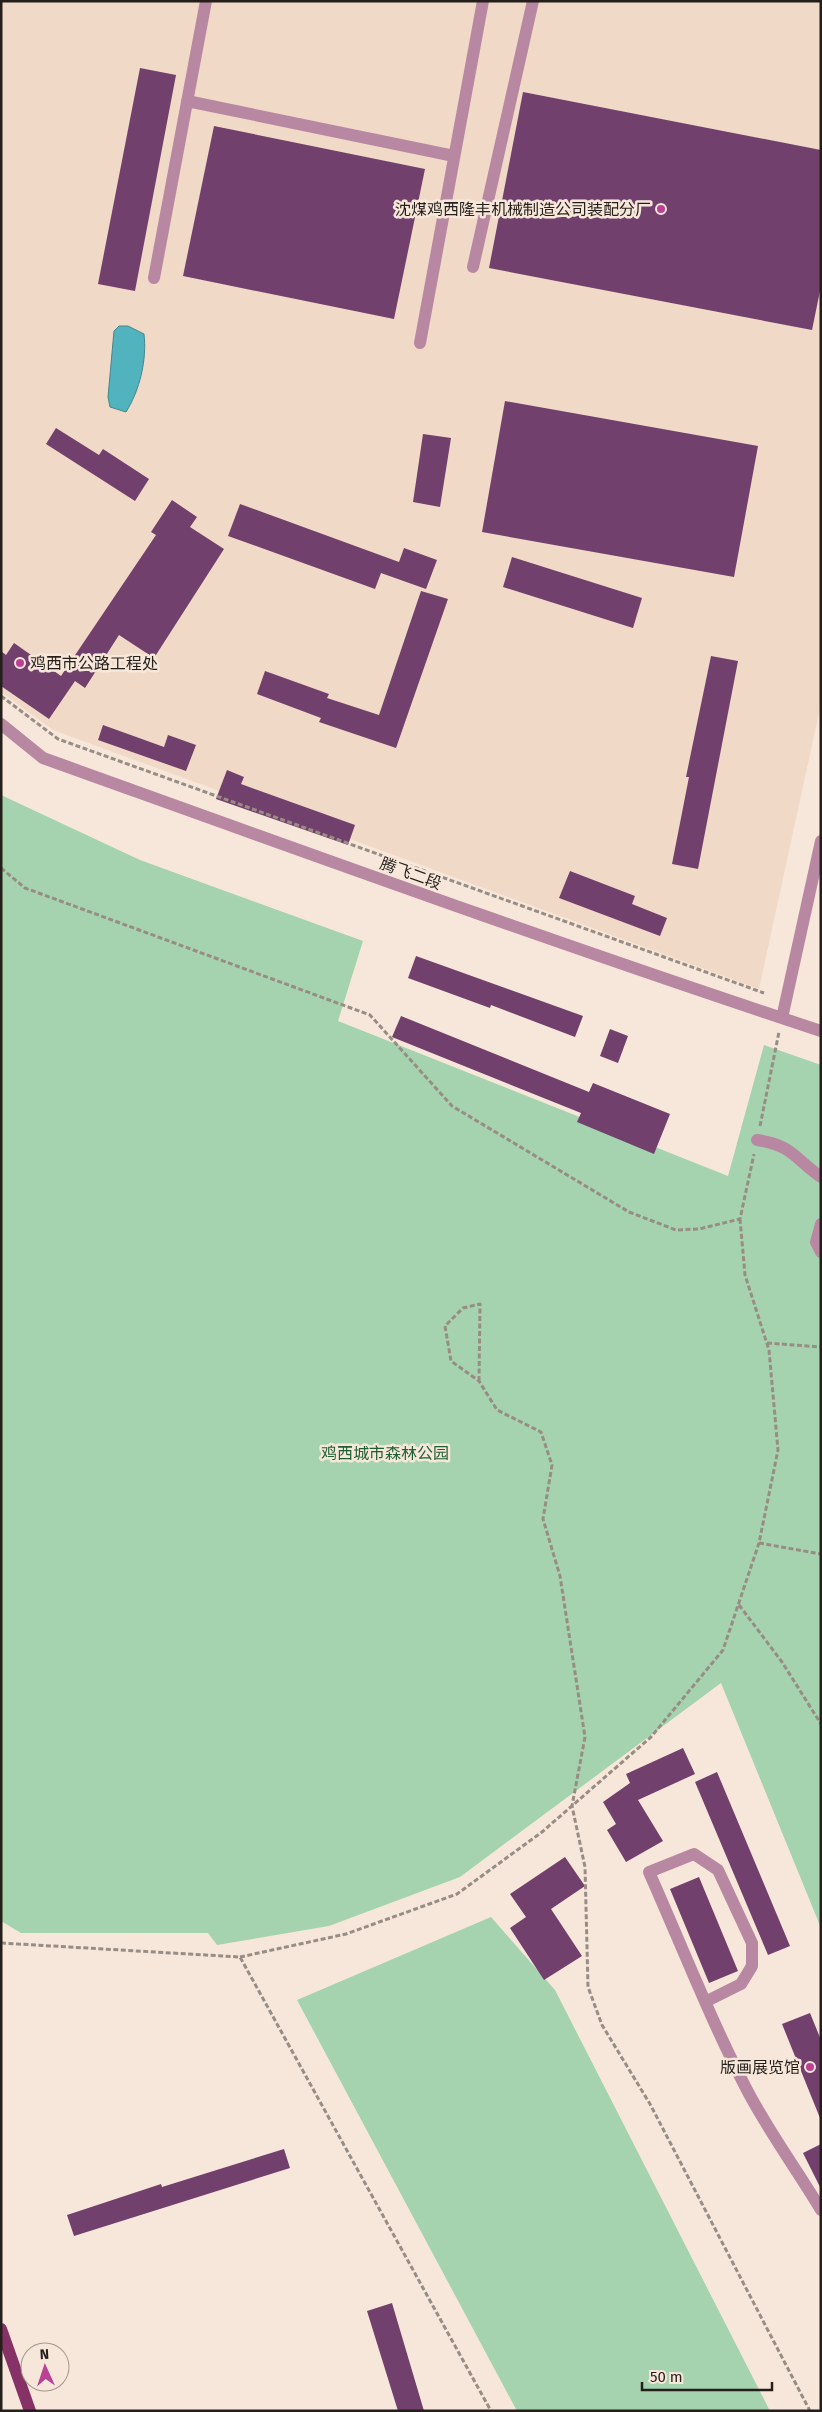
<svg xmlns="http://www.w3.org/2000/svg" width="822" height="2412" viewBox="0 0 822 2412" font-family="'Fira Sans','Noto Sans SC',sans-serif">
<style>
.built{fill:#f0d9c7}
.green{fill:#a5d3af}
.water{fill:#51b3bd;stroke:#44878c}
.building{fill:#71406c}
.lines{fill:none;stroke-linecap:round;stroke-linejoin:round}
.path{stroke:#988d84;stroke-width:3;stroke-dasharray:5 2.5;stroke-linecap:butt}
.minor{stroke:#b888a2;stroke-width:12}
.major{stroke:#863266;stroke-width:12}
.poi-dot{fill:#ba4194;stroke:#f7e7da;stroke-width:2}
.labels{text-anchor:middle;stroke-width:5;stroke-linejoin:round;paint-order:stroke}
.poi-label{font-size:16px;fill:#251f1b;stroke:#f7e7da;text-anchor:end}
.street-label{font-size:16px;fill:#251f1b;stroke:#f7e7da}
.park-label{font-size:16px;fill:#1e6033;stroke:#f7e7da}
</style>
<rect width="100%" height="100%" fill="#f7e7da"/>
<path class="built" d="M 1,1 L 821,1 L 821,704 L 759,989 L 53,730 L 1,692 Z"/>
<path class="green" d="M 1,795 L 140,860 L 363,941 L 338,1021 L 728,1176 L 764,1045 L 821,1065 L 821,1928 L 721,1683 L 460,1877 L 329,1926 L 217,1945 L 208,1933 L 21,1933 L 1,1921 Z
M 491,1917 L 555,1990 L 770,2411 L 517,2411 L 297,2000 Z"/>
<path class="water" d="M 119,326 L 128,326 L 144,334 C 147,359 140,390 126,412 L 110,407 L 108,397 L 114,331 Z"/>
<path class="building" d="M 140,68 L 176,75 L 135,291 L 98,284 Z
M 523,92 L 821,150 L 821,286 L 812,330 L 489,268 Z
M 214,126 L 425,169 L 394,319 L 183,276 Z
M 505,401 L 758,446 L 734,577 L 482,532 Z
M 56,428 L 99,455 L 103,449 L 149,479 L 135,501 L 46,444 Z
M 423,434 L 451,438 L 440,507 L 413,502 Z
M 172,500 L 197,517 L 190,527 L 224,549 L 154,658 L 119,635 L 85,688 L 75,681 L 49,719 L 1,686 L 1,651 L 6,655 L 14,643 L 61,676 L 156,535 L 151,532 Z
M 240,504 L 399,562 L 404,548 L 437,560 L 426,589 L 381,573 L 375,589 L 228,536 Z
M 512,557 L 642,598 L 633,628 L 503,587 Z
M 421,591 L 448,599 L 396,748 L 319,722 L 321,718 L 257,694 L 265,671 L 329,694 L 327,698 L 379,715 Z
M 711,656 L 738,661 L 698,869 L 672,864 L 689,777 L 686,777 Z
M 103,725 L 164,747 L 168,735 L 196,745 L 186,771 L 98,740 Z
M 227,770 L 244,777 L 241,784 L 355,825 L 348,845 L 216,799 Z
M 570,871 L 635,896 L 632,904 L 667,918 L 660,936 L 559,898 Z
M 416,956 L 583,1016 L 575,1037 L 491,1005 L 490,1008 L 408,978 Z
M 401,1016 L 589,1092 L 593,1083 L 670,1114 L 654,1154 L 577,1122 L 581,1113 L 392,1037 Z
M 610,1029 L 628,1036 L 618,1063 L 600,1056 Z
M 683,1748 L 695,1774 L 638,1800 L 663,1841 L 626,1862 L 607,1830 L 616,1824 L 603,1802 L 630,1783 L 626,1774 Z
M 717,1772 L 790,1946 L 768,1955 L 695,1782 Z
M 565,1857 L 585,1886 L 551,1909 L 582,1956 L 544,1980 L 510,1928 L 526,1917 L 510,1894 Z
M 699,1877 L 738,1971 L 709,1983 L 670,1889 Z
M 810,2013 L 821,2040 L 820,2118 L 782,2024 Z
M 821,2144 L 821,2189 L 803,2153 Z
M 284,2149 L 290,2168 L 74,2236 L 67,2215 L 161,2184 L 162,2187 Z
M 392,2303 L 424,2411 L 398,2411 L 367,2311 Z"/>
<g class="lines">
<path class="path" d="M 1,696 L 58,739 L 764,993
M 1,868 L 25,888 L 370,1015 L 452,1106 L 629,1212 L 676,1230 L 699,1229 L 740,1219 L 754,1154
M 760,1126 L 779,1032
M 767,1343 L 821,1347
M 479,1381 L 480,1304 L 463,1308 L 445,1326 L 451,1361 L 479,1381 L 497,1410 L 541,1432 L 552,1465 L 543,1519 L 560,1576 L 585,1737 L 572,1806 L 585,1867 L 588,1987 L 602,2025 L 650,2104 L 810,2411
M 759,1543 L 821,1554
M 739,1605 L 782,1662 L 821,1724
M 1,1943 L 240,1957 L 491,2411
M 240,1957 L 346,1934 L 457,1894 L 542,1832 L 651,1737 L 723,1650 L 759,1543 L 778,1450 L 769,1350 L 745,1275 L 740,1219"/>
<path class="minor" d="M 187,101 L 454,156
M 473,267 L 533,1
M 154,278 L 206,1
M 420,343 L 483,1
M 1,724 L 43,758 C 302,851 560,945 821,1031
M 782,1018 L 821,841
M 757,1140 C 792,1145 794,1158 821,1177
M 821,1224 L 816,1242 L 821,1252
M 707,2001 L 741,1984 L 752,1966 L 752,1943 L 718,1870 L 694,1854 L 649,1872 C 681,1944 711,2021 747,2090 C 769,2132 797,2170 821,2210"/>
<path class="major" d="M 1,2329 L 30,2411"/>
</g>
<g class="poi-dot">
<circle cx="661" cy="209" r="5"/>
<circle cx="20" cy="663" r="5"/>
<circle cx="810" cy="2067" r="5"/>
</g>
<g class="labels">
<g class="poi-label">
<text x="651" y="215">沈煤鸡西隆丰机械制造公司装配分厂</text>
<text x="30" y="669" text-anchor="start">鸡西市公路工程处</text>
<text x="800" y="2073">版画展览馆</text>
</g>
<g class="street-label">
<text transform="translate(411 873) rotate(20)" y="6">腾飞二段</text>
</g>
<g class="park-label">
<text x="385" y="1459">鸡西城市森林公园</text>
</g>
</g>
<rect width="822" height="2412" fill="none" stroke="#251f1b" stroke-width="5"/>
<g transform="translate(45 2367) rotate(357)"><circle r="24" fill="#f7e7da" stroke="#a3978e"/>
<path d="M0-4L9 19L0 12L-9 19Z" fill="#ba4194"/>
<text y="-8" font-size="14" font-weight="bold" text-anchor="middle" fill="#251f1b">N</text>
</g>
<path d="M642 2382v8h130v-8" fill="none" stroke="#251f1b" stroke-width="2.5"/>
<text x="650" y="2382" font-size="15" fill="#251f1b" stroke="#f7e7da" stroke-width="4" paint-order="stroke">50 m</text>
</svg>
